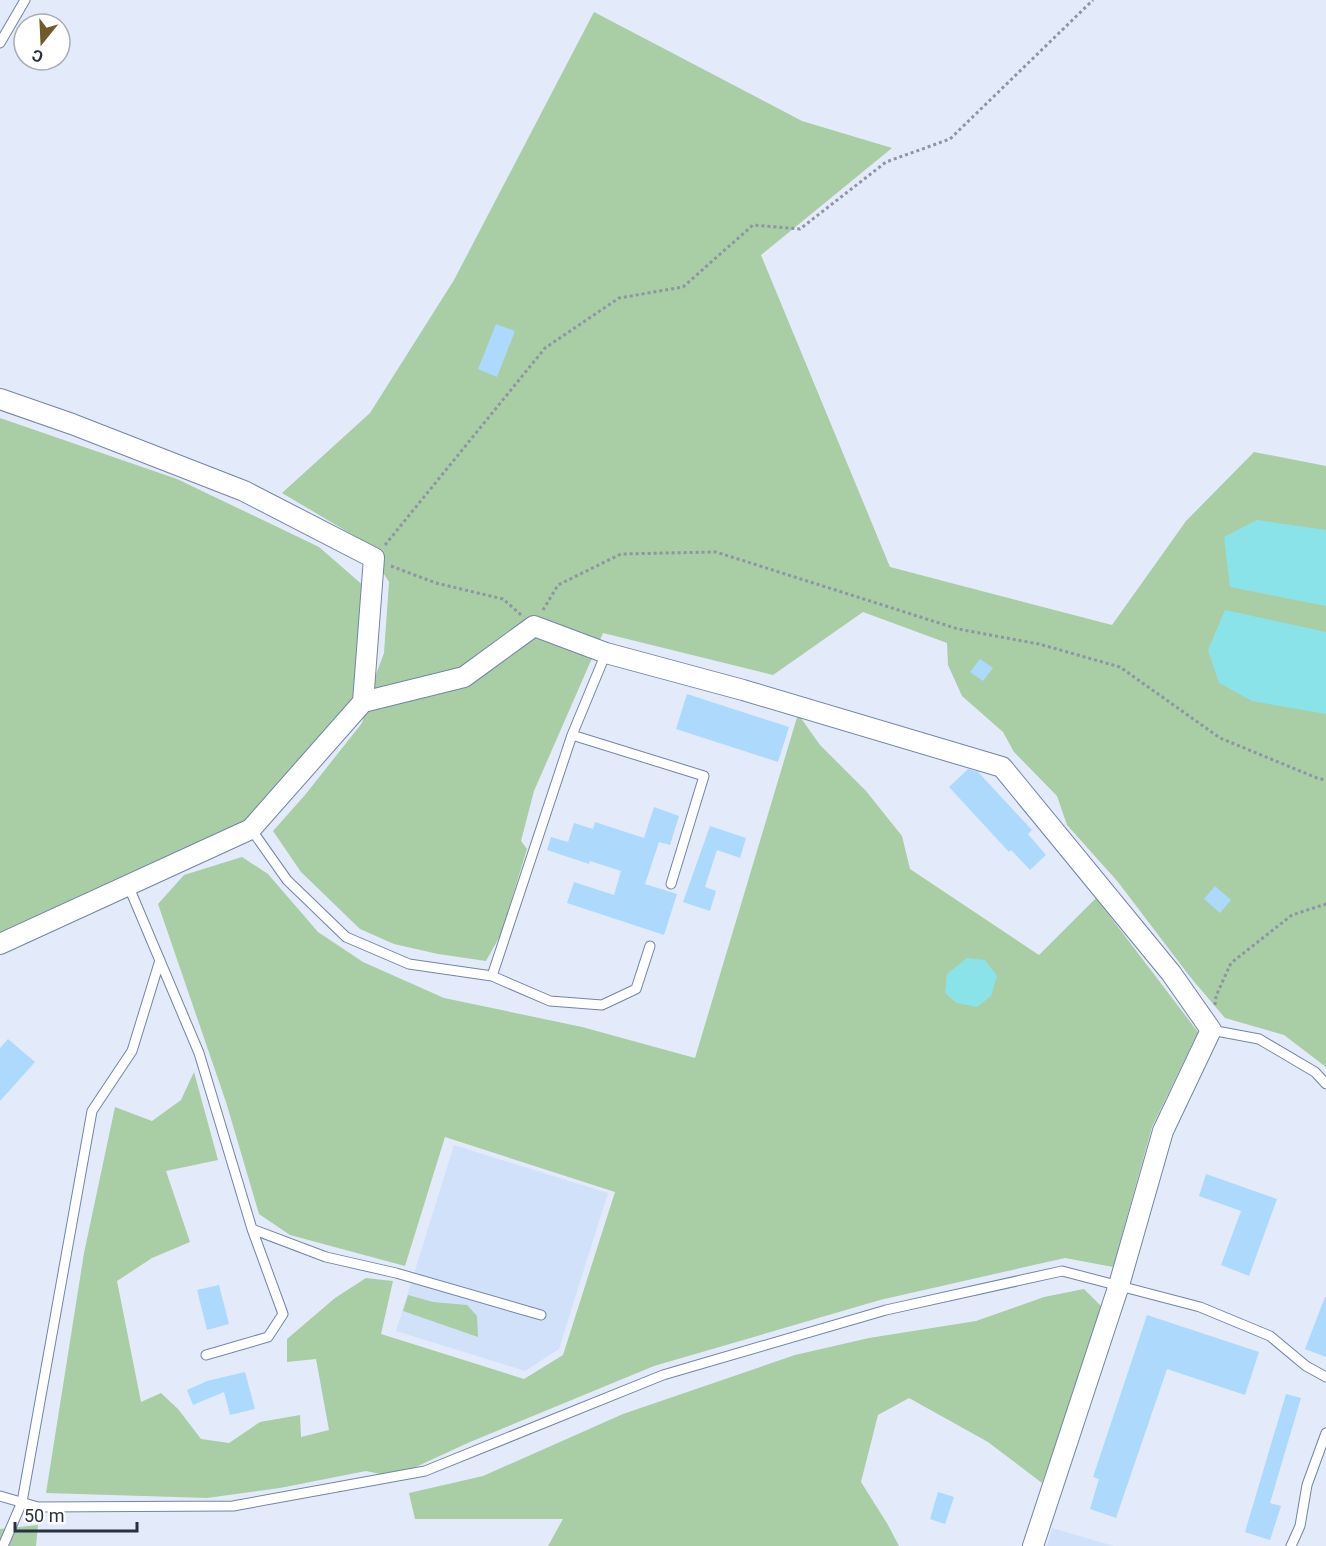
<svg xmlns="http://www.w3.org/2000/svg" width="1326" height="1546" viewBox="0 0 1326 1546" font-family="Roboto,sans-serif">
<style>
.built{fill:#d2e1fa}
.green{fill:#a9cda5}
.water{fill:#8be3ea}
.building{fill:#acd9fc}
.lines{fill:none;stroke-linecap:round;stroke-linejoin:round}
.service-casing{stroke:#7385a5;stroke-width:11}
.minor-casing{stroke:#7385a5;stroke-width:22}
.path{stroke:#8e95a4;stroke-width:3;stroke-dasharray:3 3;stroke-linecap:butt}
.service{stroke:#fff;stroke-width:9}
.minor{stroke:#fff;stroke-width:20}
</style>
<rect width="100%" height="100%" fill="#e3ebfa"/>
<path class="built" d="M 454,1145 L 608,1193 L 559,1349 L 525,1371 L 396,1331 Z
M 1052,1528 L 1114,1546 L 1047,1546 Z"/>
<path class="green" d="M 594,12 L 802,121 L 892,148 L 761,255 L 890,567 L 1112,625 L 1186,521 L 1254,452 L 1326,466 L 1326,1067 L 1284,1035 L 1225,1018 L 1191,978 L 1118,882 L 1067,825 L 1057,796 L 1014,752 L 1003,732 L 962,696 L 948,665 L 947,643 L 863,612 L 773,675 L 603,633 L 534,791 L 521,841 L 527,849 L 501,934 L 486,961 L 438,954 L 394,944 L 360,929 L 301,872 L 273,831 L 305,795 L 362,723 L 374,680 L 384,653 L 389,582 L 363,541 L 282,493 L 370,413 L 454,280 Z
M 0,418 L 177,479 L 319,547 L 365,587 L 356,700 L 247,823 L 0,938 Z
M 798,714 L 820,745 L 866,791 L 902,836 L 910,869 L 1039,955 L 1096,898 L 1198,1032 L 1152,1127 L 1113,1267 L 1065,1258 L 880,1300 L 654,1366 L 470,1442 L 394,1477 L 366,1471 L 280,1488 L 207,1498 L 46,1493 L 84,1253 L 115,1107 L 152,1121 L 181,1100 L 194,1072 L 218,1160 L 166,1171 L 190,1242 L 152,1258 L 117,1281 L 141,1402 L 161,1393 L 178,1409 L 201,1439 L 229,1443 L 260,1422 L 300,1415 L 301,1437 L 329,1430 L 316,1359 L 287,1362 L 287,1339 L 335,1298 L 366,1278 L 393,1281 L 381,1334 L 524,1379 L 563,1355 L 615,1192 L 445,1137 L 405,1266 L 290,1235 L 259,1214 L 226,1102 L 158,904 L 184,875 L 242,857 L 268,874 L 318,932 L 363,962 L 444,998 L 582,1027 L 695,1058 Z
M 1084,1289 L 1104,1309 L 1042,1483 L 988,1442 L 909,1398 L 878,1415 L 861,1482 L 888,1525 L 899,1546 L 548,1546 L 563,1519 L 415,1519 L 409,1493 L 483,1476 L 623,1414 L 795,1355 L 869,1338 L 976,1321 L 1044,1297 Z
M 408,1295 L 433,1302 L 467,1305 L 477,1316 L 478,1337 L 403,1311 Z
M 38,1525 L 36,1546 L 0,1546 L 0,1529 Z"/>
<path class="water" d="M 1257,520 L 1326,530 L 1326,606 L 1230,587 L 1224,537 Z
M 1225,610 L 1326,632 L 1326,714 L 1252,701 L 1219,683 L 1208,650 Z
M 967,958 L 985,960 L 997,976 L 991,996 L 977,1007 L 957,1003 L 945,993 L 947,974 Z"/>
<path class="building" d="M 496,324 L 515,331 L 497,377 L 478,369 Z
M 980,659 L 993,668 L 983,681 L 970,672 Z
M 687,694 L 789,727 L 778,762 L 676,729 Z
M 968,769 L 978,772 L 1032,830 L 1028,834 L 1046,855 L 1030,870 L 1011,850 L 1009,852 L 949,787 Z
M 654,807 L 679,816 L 670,845 L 659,842 L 645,884 L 677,894 L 664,935 L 567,903 L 574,882 L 614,895 L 621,871 L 590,861 L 589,864 L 547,850 L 551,837 L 568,842 L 574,823 L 593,829 L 595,822 L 644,838 Z
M 710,826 L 746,838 L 740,858 L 717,850 L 705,887 L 716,891 L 710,911 L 683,902 Z
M 1215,886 L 1231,900 L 1220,913 L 1204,899 Z
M 8,1039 L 35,1062 L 0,1101 L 0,1048 Z
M 1206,1174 L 1277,1199 L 1249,1276 L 1221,1265 L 1241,1211 L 1199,1196 Z
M 219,1285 L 229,1324 L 207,1330 L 197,1290 Z
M 1325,1297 L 1326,1297 L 1326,1357 L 1305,1349 Z
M 1147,1315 L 1259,1352 L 1245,1395 L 1167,1369 L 1116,1518 L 1090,1509 L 1099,1479 L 1093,1477 Z
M 245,1372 L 255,1409 L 230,1415 L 224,1392 L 193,1405 L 187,1390 L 207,1381 Z
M 1286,1394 L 1301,1398 L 1270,1503 L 1281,1506 L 1270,1540 L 1245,1532 Z
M 938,1492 L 954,1497 L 945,1524 L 930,1519 Z"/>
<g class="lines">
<defs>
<path id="service" d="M 0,43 L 25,0
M 572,735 L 704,776 L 671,884
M 251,829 L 287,880 L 346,937 L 409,964 L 492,976 L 550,1001 L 602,1005 L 636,989 L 650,946
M 128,885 L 199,1053 L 252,1229 L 283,1314 L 268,1337 L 206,1355
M 492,976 L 572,735 L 606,653
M 1211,1030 L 1259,1039 L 1315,1072 L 1326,1084
M 252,1229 L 326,1257 L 396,1273 L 541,1315
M 0,1496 L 38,1507 L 233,1506 L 425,1471 L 663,1375 L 886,1310 L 1062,1271 L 1200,1307 L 1270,1336 L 1306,1366 L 1326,1377
M 3,1546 L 22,1502 L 92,1111 L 132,1051 L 160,960
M 1291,1546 L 1300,1526 L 1307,1485 L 1326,1433"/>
<path id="minor" d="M 0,399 L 72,424 L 244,491 L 374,558 L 363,702 L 251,829 L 0,944
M 363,702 L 464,677 L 534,626 L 606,653 L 743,690 L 1002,767 L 1171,973 L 1211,1030 L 1163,1131 L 1119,1285 L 1033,1546"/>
</defs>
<use href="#service" class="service-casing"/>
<use href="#minor" class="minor-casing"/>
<path class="path" d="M 385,545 L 545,348 L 619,298 L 683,287 L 753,225 L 800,229 L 886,162 L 950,139 L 1093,0
M 391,566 L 436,583 L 503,599 L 521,615
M 543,610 L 558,585 L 621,554 L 716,552 L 958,629 L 1039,644 L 1120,667 L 1220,738 L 1317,778 L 1326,780
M 1215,1005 L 1216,996 L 1231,963 L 1292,915 L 1326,904"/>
<use href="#service" class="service"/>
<use href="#minor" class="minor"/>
</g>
<g transform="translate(42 42) rotate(198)"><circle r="28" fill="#ffffff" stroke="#a9acb2" stroke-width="1.5"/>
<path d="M0-4.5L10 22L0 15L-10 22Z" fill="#715929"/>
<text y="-9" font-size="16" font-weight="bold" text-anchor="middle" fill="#29303e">С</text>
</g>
<path d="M15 1522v9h122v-9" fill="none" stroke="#29303e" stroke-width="3"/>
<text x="24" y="1522" font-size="18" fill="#29303e" stroke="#ffffff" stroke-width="4.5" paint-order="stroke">50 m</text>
</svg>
